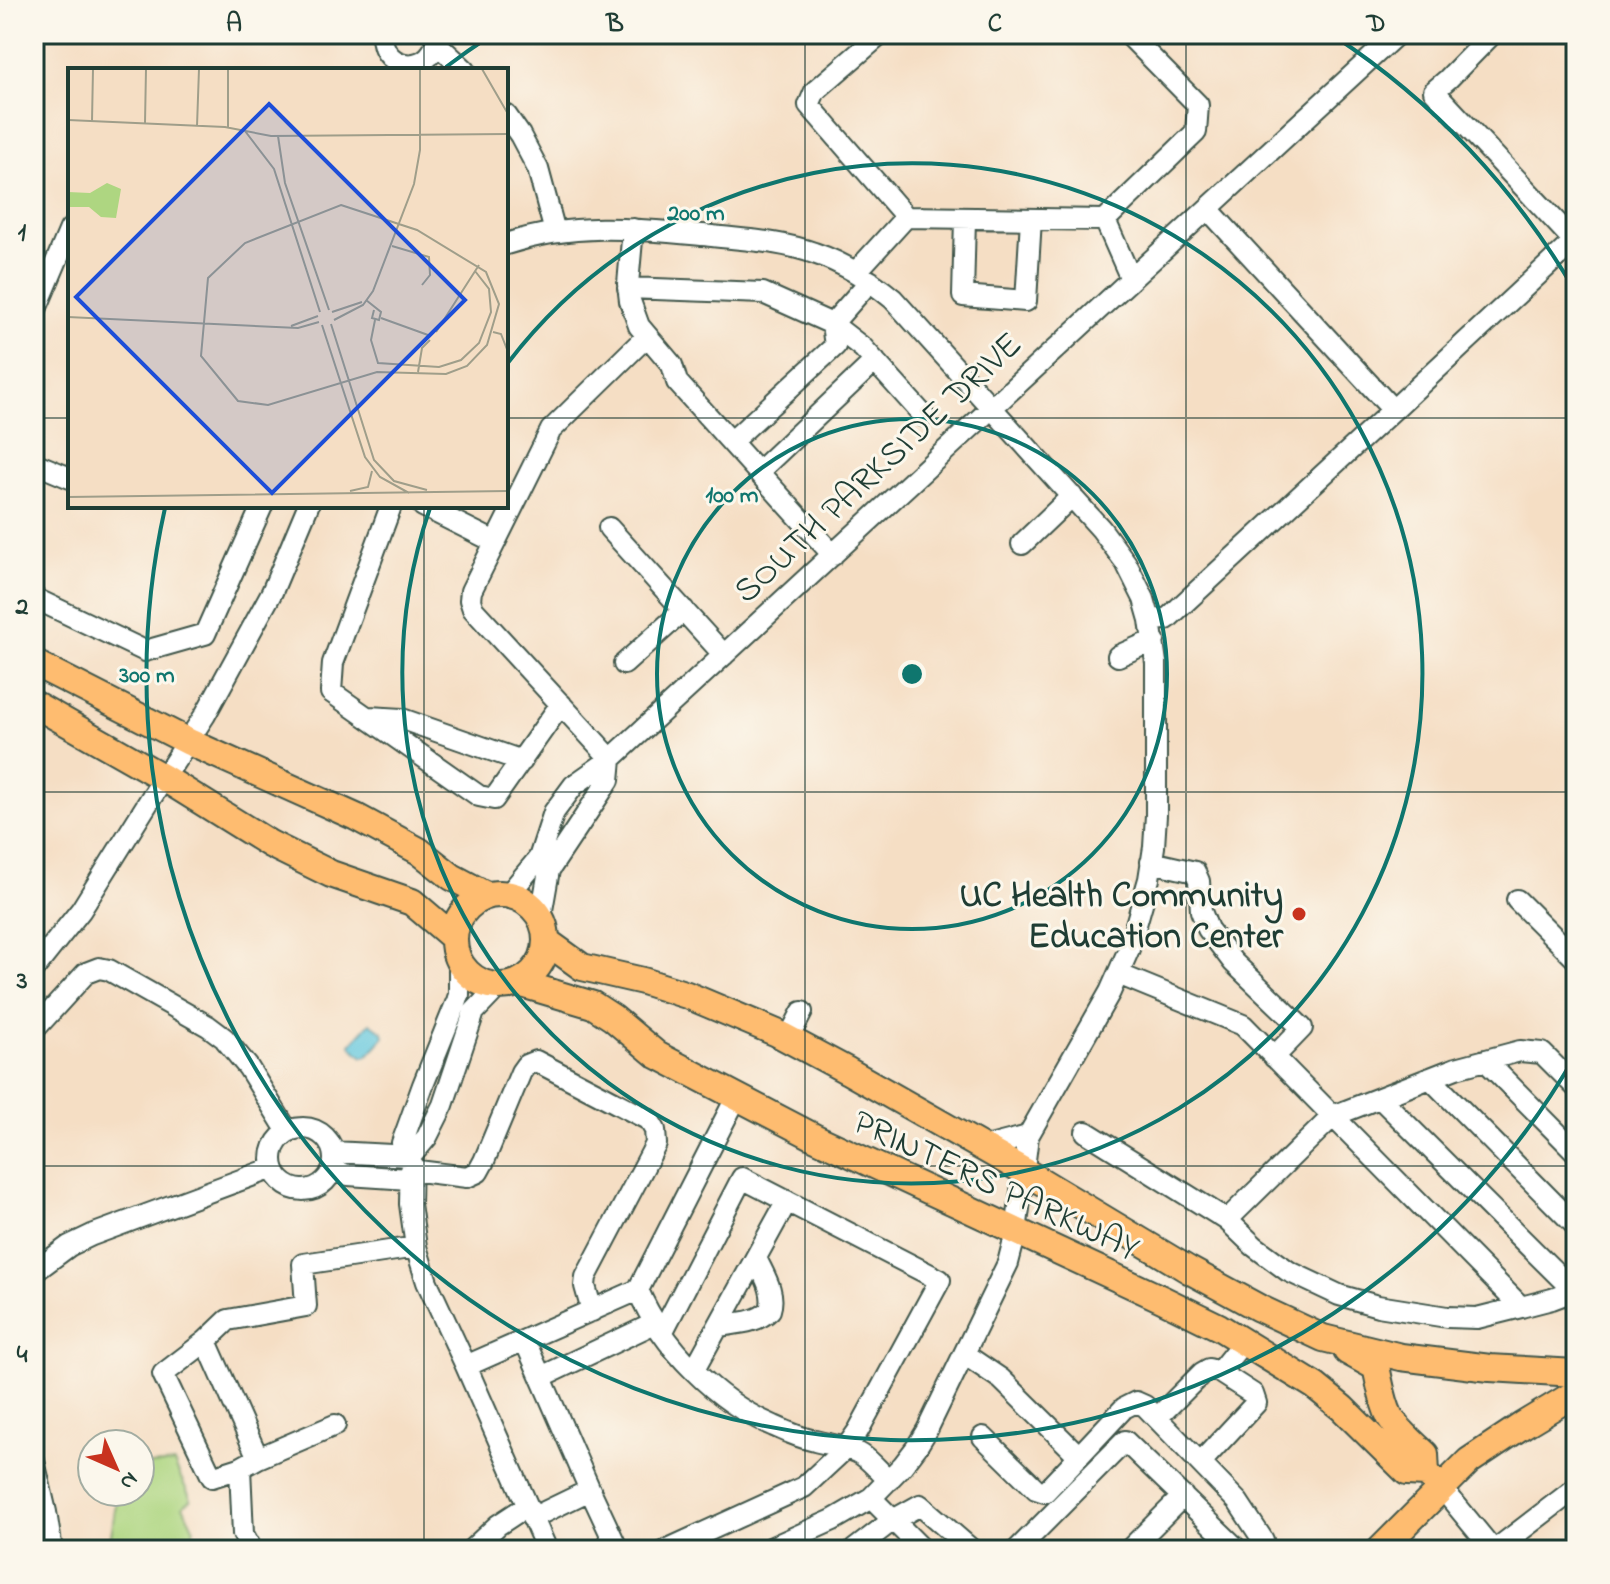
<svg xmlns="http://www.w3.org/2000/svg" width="1610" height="1584" viewBox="0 0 1610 1584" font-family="'Indie Flower',sans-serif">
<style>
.green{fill:#aed681;stroke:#668a5a;stroke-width:2}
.water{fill:#5fc6dd;stroke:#3f8288;stroke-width:2}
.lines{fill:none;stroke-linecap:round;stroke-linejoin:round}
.minor-casing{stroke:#3f554a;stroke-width:24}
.major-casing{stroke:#3f554a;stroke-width:30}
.minor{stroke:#fff;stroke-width:20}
.major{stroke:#febc70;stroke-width:26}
.grid{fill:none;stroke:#1f3d34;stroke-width:2;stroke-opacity:0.55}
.ring{fill:none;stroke:#0f766e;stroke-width:4}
.poi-dot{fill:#c8321e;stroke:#fbf7ec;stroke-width:3}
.labels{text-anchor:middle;stroke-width:6;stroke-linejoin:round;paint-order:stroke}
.street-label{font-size:36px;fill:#1f3d34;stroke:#fbf7ec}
.poi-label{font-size:36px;font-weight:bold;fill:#1f3d34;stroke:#fbf7ec;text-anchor:end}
.inset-road{fill:none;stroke:#9f9e8a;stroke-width:2}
.view{fill:#1d4ed8;fill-opacity:0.15;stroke:#1d4ed8;stroke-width:4}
.inset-edge{fill:none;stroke:#1f3d34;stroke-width:4}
.centre{fill:#0f766e;stroke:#fbf7ec;stroke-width:4}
.ring-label{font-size:24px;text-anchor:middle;font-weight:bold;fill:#0f766e;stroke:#fbf7ec;stroke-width:6;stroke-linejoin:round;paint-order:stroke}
.neatline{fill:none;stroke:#1f3d34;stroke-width:3}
.grid-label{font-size:26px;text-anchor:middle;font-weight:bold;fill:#1f3d34}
</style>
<rect width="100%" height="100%" fill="#fbf7ec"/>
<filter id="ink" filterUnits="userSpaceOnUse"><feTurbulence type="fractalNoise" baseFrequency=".0125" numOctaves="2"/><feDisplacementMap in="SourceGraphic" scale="16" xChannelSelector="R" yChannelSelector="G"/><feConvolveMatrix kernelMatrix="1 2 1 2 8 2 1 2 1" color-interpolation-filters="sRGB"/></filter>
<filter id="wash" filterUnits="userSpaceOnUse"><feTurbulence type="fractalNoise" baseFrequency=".006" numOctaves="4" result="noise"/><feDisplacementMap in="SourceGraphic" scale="32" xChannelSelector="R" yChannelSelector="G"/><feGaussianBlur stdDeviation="1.8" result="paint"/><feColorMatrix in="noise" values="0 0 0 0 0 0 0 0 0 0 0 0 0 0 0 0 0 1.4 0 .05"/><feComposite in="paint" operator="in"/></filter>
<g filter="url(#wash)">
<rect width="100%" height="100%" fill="#f5dec4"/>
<path class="green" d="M 174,1463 L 191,1499 L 183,1506 L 194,1529 L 189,1541 L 182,1550 L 165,1550 L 110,1541 L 118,1492 L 140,1492 L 140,1466 Z"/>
<path class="water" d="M 370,1023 L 383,1032 L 384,1037 L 367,1056 L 363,1057 L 352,1047 L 351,1044 Z"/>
</g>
<g filter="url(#ink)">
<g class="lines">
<defs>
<path id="minor" d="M 382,34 C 382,75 437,74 437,34
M 881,34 L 815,91 L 809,105 L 906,217
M 437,44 L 465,70
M 506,115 L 520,135 L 538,169 L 555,232
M 1208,209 L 1393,410 L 1574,241 L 1434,91 L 1448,79 L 1492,34
M 965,218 L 963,296 L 1026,301 L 1031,219
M 1105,220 L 1196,132 L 1198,105 L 1128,34
M 633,229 L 628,284 L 630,301 L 639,326 L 672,365 L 677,382 L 833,555
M 506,244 C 578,221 638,229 712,236 C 747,240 781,241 814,253 C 844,263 869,279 893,299 L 1101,529 L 1126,563 L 1144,599 L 1150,620 L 1156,663 L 1156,815 L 1154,847 L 1149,879 L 1129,949 L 1110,992 L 1028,1136 L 1016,1232 L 1008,1263 L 927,1430 L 916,1448 L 903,1465 L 871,1498 L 833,1520 L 766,1550
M 856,272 L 906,217 L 1105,220 L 1131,279
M 628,288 L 763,293 L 832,324 L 863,348 L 924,416
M 34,314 L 70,229
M 731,442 L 835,346 L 832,324 L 870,281
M 34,463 L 70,478
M 758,472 L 875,361
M 391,506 L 333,663 L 331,692 L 479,796 L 494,799 L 561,704
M 423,506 L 495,542
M 609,528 L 724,655
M 1022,544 L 1072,496
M 34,598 L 145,651 L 205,634 L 262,506
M 1150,620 L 1167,619 L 1393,410
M 1118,656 L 1154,640
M 624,664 L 684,610
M 369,717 L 402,719 L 522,761
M 1151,862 L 1195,872 L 1199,881 L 1201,911 L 1208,929 L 1233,962 L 1302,1028 L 1274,1057
M 509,894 L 539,858 L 554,812 L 574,785 L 611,759 L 1397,34
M 1517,900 L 1576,959
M 541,916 L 549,870 L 609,780 L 611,759 L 473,609 L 470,600 L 471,591 L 551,430 L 647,336
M 34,969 L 81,910 L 151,798 L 205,715 L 272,592 L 308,506
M 1118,974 L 1243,1025 L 1521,1307 L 1552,1299 L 1576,1290
M 498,987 L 474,1012 L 443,1105 L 427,1137 L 411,1156 L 410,1204 L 416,1247 L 427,1282 L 466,1366 L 547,1550
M 34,1030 L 86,973 L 99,968 L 109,970 L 208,1026 L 224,1038 L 248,1067 L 288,1132
M 788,1039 L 802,1012
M 1485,1060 L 1576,1152
M 1430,1078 L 1576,1226
M 737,1096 L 638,1290 C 662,1347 717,1402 774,1426 C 787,1432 801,1438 815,1441 C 830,1445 848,1446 862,1455 C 872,1462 880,1472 889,1480
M 1380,1098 L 1574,1291
M272 1159a31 31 0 1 1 62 0a31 31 0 1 1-62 0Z
M 1086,1132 L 1227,1220 L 1333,1116 L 1456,1068 L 1520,1051 L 1542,1053 L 1576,1087
M 982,1148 L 1028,1136
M 333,1152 L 411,1156
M 411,1156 L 402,1143 L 423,1085 L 457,1001 L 459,995 L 459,964
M 332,1170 L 348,1175 L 409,1179
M 410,1170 L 467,1177 L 478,1172 L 484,1161 L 521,1072 L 526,1065 L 536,1061 L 649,1120 L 655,1130 L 656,1144 L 586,1277 L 585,1286 L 592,1311
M 1227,1220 L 1254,1246 L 1288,1271 L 1339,1295 L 1378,1306 L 1447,1317 L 1477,1318 L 1521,1307
M 34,1272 L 69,1246 L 92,1235 L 273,1168
M 719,1326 C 737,1323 757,1323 770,1310 C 776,1292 763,1274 756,1258
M 662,1333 L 742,1178 L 940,1280 L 858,1431 L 846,1448 L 804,1487 L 666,1550
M 206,1341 L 163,1374 L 212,1477 L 240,1468 L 258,1458 L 335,1425
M 525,1341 L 590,1490 L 618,1550
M 964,1354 L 1001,1379 L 1079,1456 L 1045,1492 L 1036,1489 L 983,1437
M 466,1366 L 638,1290
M 694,1370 L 787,1201
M 541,1377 L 655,1323
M 1157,1418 L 1202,1373 L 1209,1369 L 1219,1372 L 1243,1342
M 1079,1456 L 1124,1408 L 1136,1402 L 1145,1406 L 1238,1502 L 1263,1540
M 258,1458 L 206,1341 L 228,1320 L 306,1306 L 303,1264 L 416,1247
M 34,1461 L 46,1512 L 52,1550
M 1201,1462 L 1256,1403 L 1253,1394 L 1219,1372
M 240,1468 L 243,1534 L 252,1550
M 1442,1488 L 1493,1550
M 871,1498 L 923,1550
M 532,1518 L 590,1490
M 471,1550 L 498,1525 L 527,1506
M 854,1550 L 893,1520 L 920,1505 L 972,1550
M 1017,1550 L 1125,1441 L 1238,1550
M 1129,1550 L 1183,1496
M 1495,1550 L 1576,1488"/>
<path id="major" d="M 34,663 L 189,742 L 356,817 L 419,851 L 452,877 L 486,895
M 34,704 L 164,778 L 270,844 L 331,874 L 412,902 L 453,937
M454 940a46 46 0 1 1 92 0a46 46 0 1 1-92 0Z
M 546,941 L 582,967 L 643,981 L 687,995 L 777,1033 L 848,1071 L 1024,1171 L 1189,1270 L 1259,1308 L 1323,1338 L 1401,1357 L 1490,1368 L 1576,1373
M 519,983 L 593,1005 L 613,1018 L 657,1055 L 814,1137 L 1162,1299 L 1219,1327 L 1315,1386 L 1342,1408 L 1407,1472 L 1426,1473
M 1347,1351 L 1376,1367 C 1380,1383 1382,1402 1390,1417 C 1399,1431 1413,1443 1425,1454 L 1426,1473 L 1437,1483
M 1380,1550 L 1469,1461 L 1523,1425 L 1576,1393"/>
</defs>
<use href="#minor" class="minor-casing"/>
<use href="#major" class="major-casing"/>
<use href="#minor" class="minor"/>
<use href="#major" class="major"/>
</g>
</g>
<path class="grid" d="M 424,34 L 424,70M 805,34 L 805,1550M 1186,34 L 1186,1550M 34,418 L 70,418M 506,418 L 1576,418M 424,506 L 424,1550M 34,792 L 1576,792M 34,1166 L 1576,1166"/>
<g class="ring">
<circle cx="912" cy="674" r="255"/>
<path d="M507 364A510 510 0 1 1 430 508"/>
<path d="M1575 1056A765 765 0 0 1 165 508M446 67A765 765 0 0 1 490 36M1334 36A765 765 0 0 1 1575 291"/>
</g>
<circle class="poi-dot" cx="1299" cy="914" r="8"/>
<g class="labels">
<g class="street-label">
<text transform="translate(876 466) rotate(-43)" y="13">SOUTH PARKSIDE DRIVE</text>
<text transform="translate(997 1183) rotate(25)" y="13">PRINTERS PARKWAY</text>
</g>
<g class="poi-label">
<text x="1283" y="906">UC Health Community<tspan x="1283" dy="41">Education Center</tspan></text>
</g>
</g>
<g transform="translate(68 68)">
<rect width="440" height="440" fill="#f5dec4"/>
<path d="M 39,115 L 53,121 L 48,150 L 33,149 L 21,139 L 0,139 L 0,124 L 22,125 Z" fill="#aed681"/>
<path class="inset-road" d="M 160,1 L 160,59M 414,1 L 440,46M 0,52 L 157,59 L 203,68 L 440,66M 24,53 L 25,1M 77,55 L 78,1M 129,58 L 131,1M 177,63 L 206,101 L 252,244M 210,68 L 217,115 L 261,242M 273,137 L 349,162 L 418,204 L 431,236 L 419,277 L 399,298 L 378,306 L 309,304 L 200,337 L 170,333 L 133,288 L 140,210 L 177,175 ZM 324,178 L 361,189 L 362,207 L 354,217M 298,232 L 313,244 L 311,252 L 304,250 L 306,242M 264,244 L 294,234M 0,249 L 230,260 L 251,254M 313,250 L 360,267M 266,252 L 295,237 L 305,223 L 346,116 L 352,82 L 352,1M 307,252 L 303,272 L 310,295 L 371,299 L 393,292 L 411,275 L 423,244 L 421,221 L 407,203M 263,256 L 306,392 L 326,413 L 359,422M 254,257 L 297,389 L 312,409 L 341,425M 223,258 L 250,248M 368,264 L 411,197M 425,264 L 433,266 L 440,284M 350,304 L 354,280 L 362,272M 282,423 L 300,419 L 304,403M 0,429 L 440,423"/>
<path class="view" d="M 201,36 L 397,232 L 204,425 L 8,229 Z"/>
<rect width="440" height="440" class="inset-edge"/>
</g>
<circle cx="912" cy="674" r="12" class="centre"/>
<g class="ring-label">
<text x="696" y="220">200 m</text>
<text x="732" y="502">100 m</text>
<text x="147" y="682">300 m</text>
</g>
<rect width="1610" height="1584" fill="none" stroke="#fbf7ec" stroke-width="88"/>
<g transform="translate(116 1468) rotate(135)"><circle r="38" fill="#fbf7ec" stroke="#a3ada2" stroke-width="2"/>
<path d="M0-6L14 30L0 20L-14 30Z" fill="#c8321e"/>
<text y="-12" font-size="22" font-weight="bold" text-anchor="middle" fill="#1f3d34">N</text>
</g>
<rect x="44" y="44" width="1522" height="1496" class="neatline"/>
<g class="grid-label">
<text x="234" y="31">A</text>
<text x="615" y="31">B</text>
<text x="995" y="31">C</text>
<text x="1376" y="31">D</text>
<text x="22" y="240">1</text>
<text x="22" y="614">2</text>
<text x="22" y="988">3</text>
<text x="22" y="1362">4</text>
</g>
</svg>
